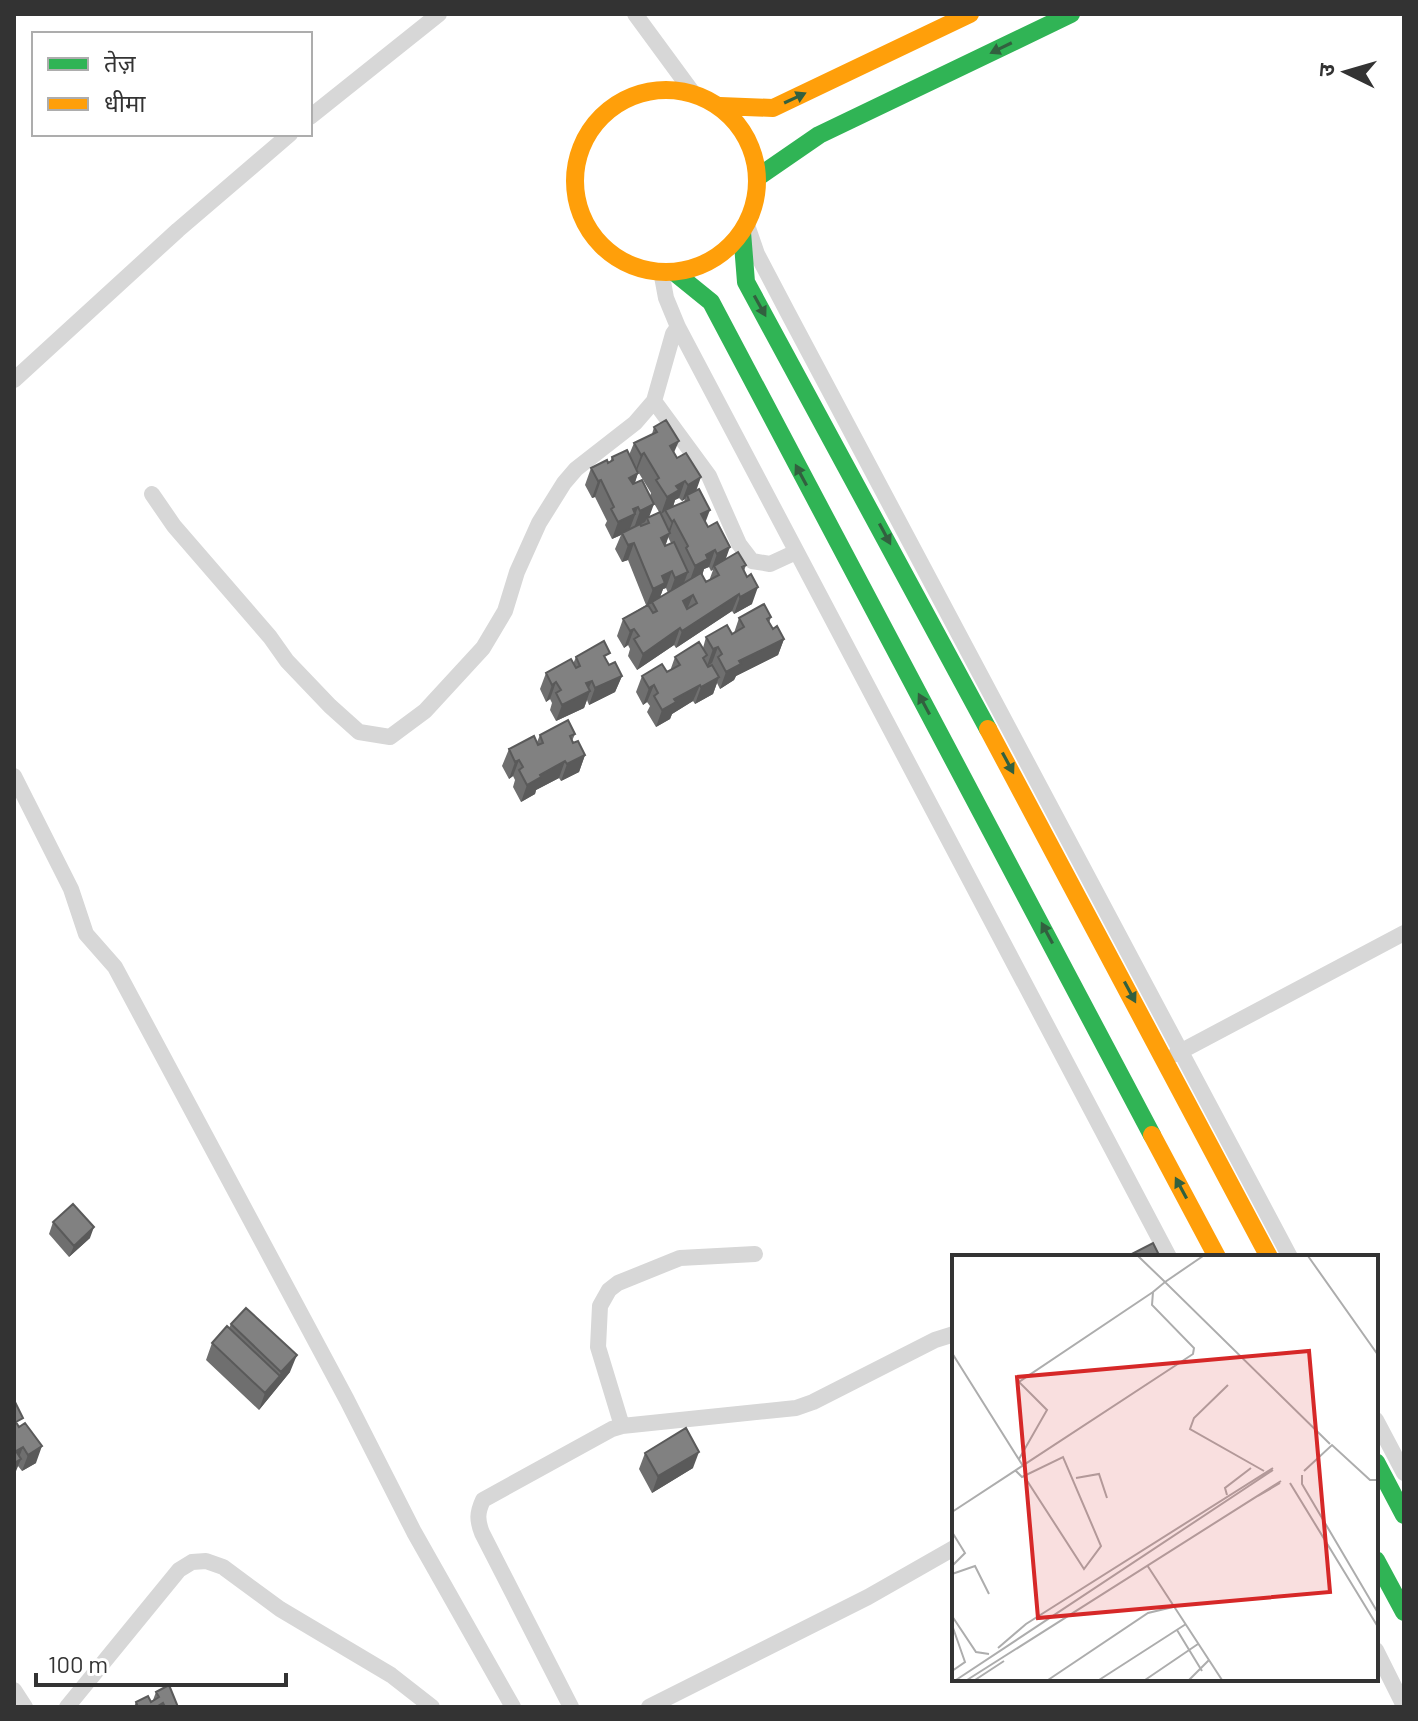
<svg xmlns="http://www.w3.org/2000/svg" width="1418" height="1721" viewBox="0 0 1418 1721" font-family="Barlow,'Noto Sans Devanagari',sans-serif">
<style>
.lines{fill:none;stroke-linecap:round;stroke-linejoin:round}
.street{stroke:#d7d7d7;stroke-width:16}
.fast{stroke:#30b455;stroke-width:18}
.slow{stroke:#ff9f0a;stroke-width:18}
.wall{fill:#6f6f6f;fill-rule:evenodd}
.shaded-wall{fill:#5a5a5a}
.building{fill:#818181;stroke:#5a5a5a;stroke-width:2;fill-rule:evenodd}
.oneway{fill:#32603f}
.inset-road{fill:none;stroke:#adadad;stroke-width:2}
.view{fill:#d62828;fill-opacity:0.15;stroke:#d62828;stroke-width:4}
.inset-edge{fill:none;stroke:#333;stroke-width:4}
</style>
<rect width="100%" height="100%" fill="#fff"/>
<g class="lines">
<path class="street" d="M 635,14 L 693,93
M 310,117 L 439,14
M 747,225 L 757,254 L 788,313 L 1290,1257
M 661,271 L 666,298 L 678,327 L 1169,1257
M 14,380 L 178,230 L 290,134
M 654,401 L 709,476 L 739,544 L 752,561 L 770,564 L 796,552
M 152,494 L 174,526 L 270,637 L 287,661 L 330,706 L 359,732 L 390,737 L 425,711 L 483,648 L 505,611 L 517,572 L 539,523 L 564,483 L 576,469 L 635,423 L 654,401 L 673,334 L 678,327
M 14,776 L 71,889 L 86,934 L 115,967 L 347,1400 L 414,1532 L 513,1707
M 1176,1054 L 1404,933
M 1376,1420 L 1404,1473
M 622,1426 L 598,1347 L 600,1306 L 609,1290 L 618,1283 L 680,1258 L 755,1254
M 1376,1650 L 1404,1706
M 14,1690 L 25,1707
M 67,1707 L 179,1570 L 192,1562 L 206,1561 L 223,1567 L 280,1609 L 391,1675 L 432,1707
M 571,1707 L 482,1533 C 477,1520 477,1513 483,1500 L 612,1429 L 622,1426 L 796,1408 L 813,1402 L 935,1340 L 954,1334
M 649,1707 L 868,1597 L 954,1548"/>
<path class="fast" d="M 758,177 L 819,135 L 1071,14
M 742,232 L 746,282 L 988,729
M 674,272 L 711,302 L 1152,1135
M 1376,1462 L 1404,1515
M 1376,1560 L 1404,1612"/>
<path class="slow" d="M575 181a91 91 0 1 1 182 0a91 91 0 1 1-182 0Z
M 720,106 L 773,108 L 970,14
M 988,729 L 1269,1257
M 1152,1135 L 1217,1257"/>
</g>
<path class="wall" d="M 654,427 L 674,453 L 696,490 L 705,522 L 726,559 L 746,565 L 744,571 L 752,604 L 734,614 L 732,611 L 676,648 L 674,645 L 637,670 L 628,656 L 630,649 L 628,645 L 624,648 L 617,636 L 623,619 L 646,605 L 628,560 L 622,562 L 615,549 L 621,535 L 612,539 L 605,525 L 607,521 L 595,497 L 592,498 L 585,485 L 591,468 L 610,462 L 612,457 L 629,455 L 634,443 L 652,434 ZM 637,470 L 651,493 L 650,496 L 635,483 L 638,473 ZM 651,498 L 659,512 L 649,517 ZM 679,498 L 682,501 L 685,499 L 684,502 L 673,507 L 675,500 ZM 668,537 L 671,543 L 665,546 ZM 709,567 L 711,571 L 713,570 L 709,581 L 706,582 L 702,575 L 704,569 ZM 666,588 L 668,593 L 660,597 L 663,589 Z
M 771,617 L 769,623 L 773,629 L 784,639 L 778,655 L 736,676 L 734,680 L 720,689 L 717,683 L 713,694 L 695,704 L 693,701 L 672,714 L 670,719 L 656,727 L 647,712 L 650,706 L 647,702 L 643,705 L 636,692 L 642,676 L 670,671 L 675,657 L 703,648 L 706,637 L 734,633 L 739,618 Z
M 576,657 L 607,661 L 609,665 L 622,676 L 615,692 L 589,705 L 587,700 L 584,708 L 556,721 L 550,710 L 552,703 L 550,699 L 546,702 L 540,689 L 546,673 L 573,664 Z
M 575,734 L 572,741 L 585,755 L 579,772 L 561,781 L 559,778 L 536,790 L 535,794 L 521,802 L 513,787 L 515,780 L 513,776 L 509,779 L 502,766 L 509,749 L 537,742 L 540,735 Z
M 53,1222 L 90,1238 L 69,1257 L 49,1234 Z
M 231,1324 L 290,1372 L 259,1410 L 206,1360 L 212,1343 L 229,1328 Z
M 20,1426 L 36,1463 L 22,1471 L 18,1466 Z
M 645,1453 L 693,1468 L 652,1493 L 639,1469 Z
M 156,1692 L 178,1707 L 134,1707 L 136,1702 L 151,1702 L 153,1700 Z"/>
<path class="shaded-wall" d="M 679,441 L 672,457 L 670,446 Z
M 644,453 L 637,470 L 635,472 L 641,455 Z
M 638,473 L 632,490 L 629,478 Z
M 701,477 L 695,494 L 687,495 L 685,499 L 682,501 L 688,485 Z
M 601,480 L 595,497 L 592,498 L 598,481 Z
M 685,481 L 679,498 L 675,500 L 673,507 L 665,510 L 664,512 L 661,514 L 667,497 L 676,486 Z
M 654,504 L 648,520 L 647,518 L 645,522 L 634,528 L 640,511 Z
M 638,507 L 629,531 L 622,533 L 621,535 L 612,539 L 618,522 L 633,509 Z
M 710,510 L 704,526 L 701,514 Z
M 674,520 L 664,550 L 661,538 L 667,534 L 672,522 Z
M 634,543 L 628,560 L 622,562 L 628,545 Z
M 730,547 L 724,564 L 714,566 L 711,571 L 717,554 Z
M 715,550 L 709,567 L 704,569 L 702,576 L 689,583 L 695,566 L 706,555 Z
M 672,571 L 666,588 L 663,589 L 659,600 L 646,606 L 653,589 L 662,576 Z
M 688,572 L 682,588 L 669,595 L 675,578 Z
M 758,587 L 752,604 L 734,614 L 740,597 Z
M 739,594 L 732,611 L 676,648 L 682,631 Z
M 693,595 L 686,612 L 683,601 Z
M 680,628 L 674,645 L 637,670 L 643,654 Z
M 634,629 L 628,645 L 624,648 L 630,631 Z
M 784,639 L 778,655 L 736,676 L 734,680 L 720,689 L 726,672 L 739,661 Z
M 718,647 L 712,663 L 707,666 L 713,649 Z
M 622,676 L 615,692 L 589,705 L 595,688 Z
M 719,677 L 713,694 L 695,704 L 701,687 Z
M 592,681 L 587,692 L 590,691 L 584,708 L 556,721 L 562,705 L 586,683 Z
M 556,682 L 550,699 L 546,702 L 552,685 Z
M 654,685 L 647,702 L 643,705 L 649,688 Z
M 700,685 L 693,701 L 672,714 L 670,719 L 656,727 L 662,710 L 674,699 Z
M 585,755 L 579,772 L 561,781 L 567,764 Z
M 519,760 L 513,776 L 509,779 L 515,762 Z
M 565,761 L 559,778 L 536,790 L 535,794 L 521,802 L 527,785 L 540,775 Z
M 94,1227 L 90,1238 L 69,1257 L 74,1246 Z
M 297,1355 L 290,1372 L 259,1410 L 265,1393 L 279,1377 L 281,1372 Z
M 42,1446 L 36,1463 L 22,1471 L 28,1455 Z
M 23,1447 L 18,1460 L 21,1459 L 14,1476 L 14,1457 L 16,1451 Z
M 699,1452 L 693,1468 L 652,1493 L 658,1476 Z"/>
<path class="building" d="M 666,420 L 679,441 L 670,446 L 677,458 L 686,453 L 701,477 L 688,485 L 685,481 L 676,486 L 679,490 L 667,497 L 656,480 L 659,478 L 644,453 L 641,455 L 634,443 L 657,432 L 654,427 Z
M 627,450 L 638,473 L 629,478 L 633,484 L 642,480 L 654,504 L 640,511 L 638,507 L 633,509 L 635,514 L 618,522 L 611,509 L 614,507 L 601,480 L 598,481 L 591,468 L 607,460 L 608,463 L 613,460 L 612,457 Z
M 699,489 L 710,510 L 701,514 L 708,527 L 717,522 L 730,547 L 717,554 L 715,550 L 706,555 L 708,559 L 695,566 L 686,548 L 688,546 L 674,520 L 672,522 L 665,510 L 689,500 L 687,495 Z
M 660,512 L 670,533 L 661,538 L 665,546 L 674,542 L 688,572 L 675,578 L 672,571 L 662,576 L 665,583 L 653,589 L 634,543 L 628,545 L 622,533 L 640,524 L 641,526 L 649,523 L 647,518 Z
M 738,552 L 746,565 L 742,567 L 747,577 L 751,574 L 758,587 L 740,597 L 739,594 L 682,631 L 680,628 L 643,654 L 634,639 L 639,636 L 634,629 L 630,631 L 623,619 L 648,605 L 653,613 L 657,611 L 652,602 L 701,573 L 706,582 L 719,575 L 714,566 ZM 693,595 L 697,603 L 687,609 L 683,601 Z
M 764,604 L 771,617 L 767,619 L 773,629 L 777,626 L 784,639 L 739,661 L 741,664 L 726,672 L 718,657 L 722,654 L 718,647 L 713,649 L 706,637 L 727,625 L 732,634 L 744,627 L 739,618 Z
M 604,641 L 610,653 L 604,656 L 609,665 L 615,662 L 622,676 L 595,688 L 592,681 L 586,683 L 590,691 L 562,705 L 556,693 L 561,690 L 556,682 L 552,685 L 546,673 L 571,659 L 576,668 L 580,666 L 576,657 Z
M 699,642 L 707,655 L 703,658 L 708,667 L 712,665 L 719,677 L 701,687 L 700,685 L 674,699 L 676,702 L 662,710 L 654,696 L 658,693 L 654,685 L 649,688 L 642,676 L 662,664 L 667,672 L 680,665 L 675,657 Z
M 568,720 L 575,734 L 570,736 L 573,743 L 578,741 L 585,755 L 567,764 L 565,761 L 540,775 L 541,777 L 527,785 L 519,770 L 523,767 L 519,760 L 515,762 L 509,749 L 534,736 L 538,745 L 543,743 L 540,735 Z
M 73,1204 L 94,1227 L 74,1246 L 53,1222 Z
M 1153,1243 L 1160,1257 L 1126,1257 Z
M 246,1308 L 297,1355 L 281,1372 L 231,1324 Z
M 227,1326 L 280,1376 L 265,1393 L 212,1343 Z
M 14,1400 L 23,1418 L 16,1422 L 19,1427 L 25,1423 L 42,1446 L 28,1455 L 23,1447 L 16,1451 L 21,1459 L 14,1463 Z
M 686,1428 L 699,1452 L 658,1476 L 645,1453 Z
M 169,1685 L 178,1707 L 165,1707 L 163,1703 L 158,1706 L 159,1707 L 138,1707 L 136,1702 L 148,1696 L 151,1702 L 159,1697 L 156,1692 Z"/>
<defs><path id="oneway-solid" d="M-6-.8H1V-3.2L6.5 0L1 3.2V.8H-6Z" transform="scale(2)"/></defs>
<g class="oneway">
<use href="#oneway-solid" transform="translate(1001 48) rotate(154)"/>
<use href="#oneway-solid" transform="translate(795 98) rotate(-25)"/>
<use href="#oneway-solid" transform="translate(760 306) rotate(61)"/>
<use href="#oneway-solid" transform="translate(801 475) rotate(-118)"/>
<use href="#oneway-solid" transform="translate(885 534) rotate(62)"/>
<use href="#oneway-solid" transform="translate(924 704) rotate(-118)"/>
<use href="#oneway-solid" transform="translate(1008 763) rotate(62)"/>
<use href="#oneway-solid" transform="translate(1047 933) rotate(-118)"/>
<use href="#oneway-solid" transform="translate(1130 992) rotate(62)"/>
<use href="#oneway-solid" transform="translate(1181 1188) rotate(-118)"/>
</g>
<g transform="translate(952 1255)">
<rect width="426" height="426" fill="#fff"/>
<path class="inset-road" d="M 186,1 L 213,27 L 251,1M 356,1 L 426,100M 0,98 L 71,211M 276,130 L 242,163 L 238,174 L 312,216M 67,204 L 95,155 L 67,127 L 201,37M 64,216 L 70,222 L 111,202 L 149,291 L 132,314 L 72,221M 352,216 L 380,190 L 418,225 L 426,225M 350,220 L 350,229 L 426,358M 124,223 L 147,219 L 155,243M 338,228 L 426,372M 275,240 L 273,233 L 299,213M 306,241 L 328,228M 0,257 L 241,99 L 242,93 L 200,50 L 201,37 L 213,27 L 378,189M 0,277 L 13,298 L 0,311M 195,310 L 270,425M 0,319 L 23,311 L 37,339M 0,361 L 24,397 L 37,399M 0,370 L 13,407 L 0,416M 225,375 L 250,416M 46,393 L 74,369 L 321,213M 4,425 L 321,215M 15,425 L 329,226M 23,425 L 52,406M 96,425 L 196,358 L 221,352M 147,425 L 234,369M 193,425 L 246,389M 237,425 L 257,405"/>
<path class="view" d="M 357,96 L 378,337 L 86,363 L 65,122 Z"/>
<rect width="426" height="426" class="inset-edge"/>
</g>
<rect width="1418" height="1721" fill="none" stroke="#333333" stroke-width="32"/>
<rect x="32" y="32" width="280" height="104" fill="#ffffff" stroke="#adadad" stroke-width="2"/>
<rect x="48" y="58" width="40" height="12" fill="#30b455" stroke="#adadad" stroke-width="2"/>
<text x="104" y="72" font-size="24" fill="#333333">तेज़</text>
<rect x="48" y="98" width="40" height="12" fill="#ff9f0a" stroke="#adadad" stroke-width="2"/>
<text x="104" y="112" font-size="24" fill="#333333">धीमा</text>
<g transform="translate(1346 72) rotate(275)" stroke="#ffffff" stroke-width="6" paint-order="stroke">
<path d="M0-6L14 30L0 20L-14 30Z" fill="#333333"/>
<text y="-12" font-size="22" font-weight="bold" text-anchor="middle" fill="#333333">उ</text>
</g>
<path d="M36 1673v12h250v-12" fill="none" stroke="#333333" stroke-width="4"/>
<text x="48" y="1673" font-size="24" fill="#333333" stroke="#ffffff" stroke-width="6" paint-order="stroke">100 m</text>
</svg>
